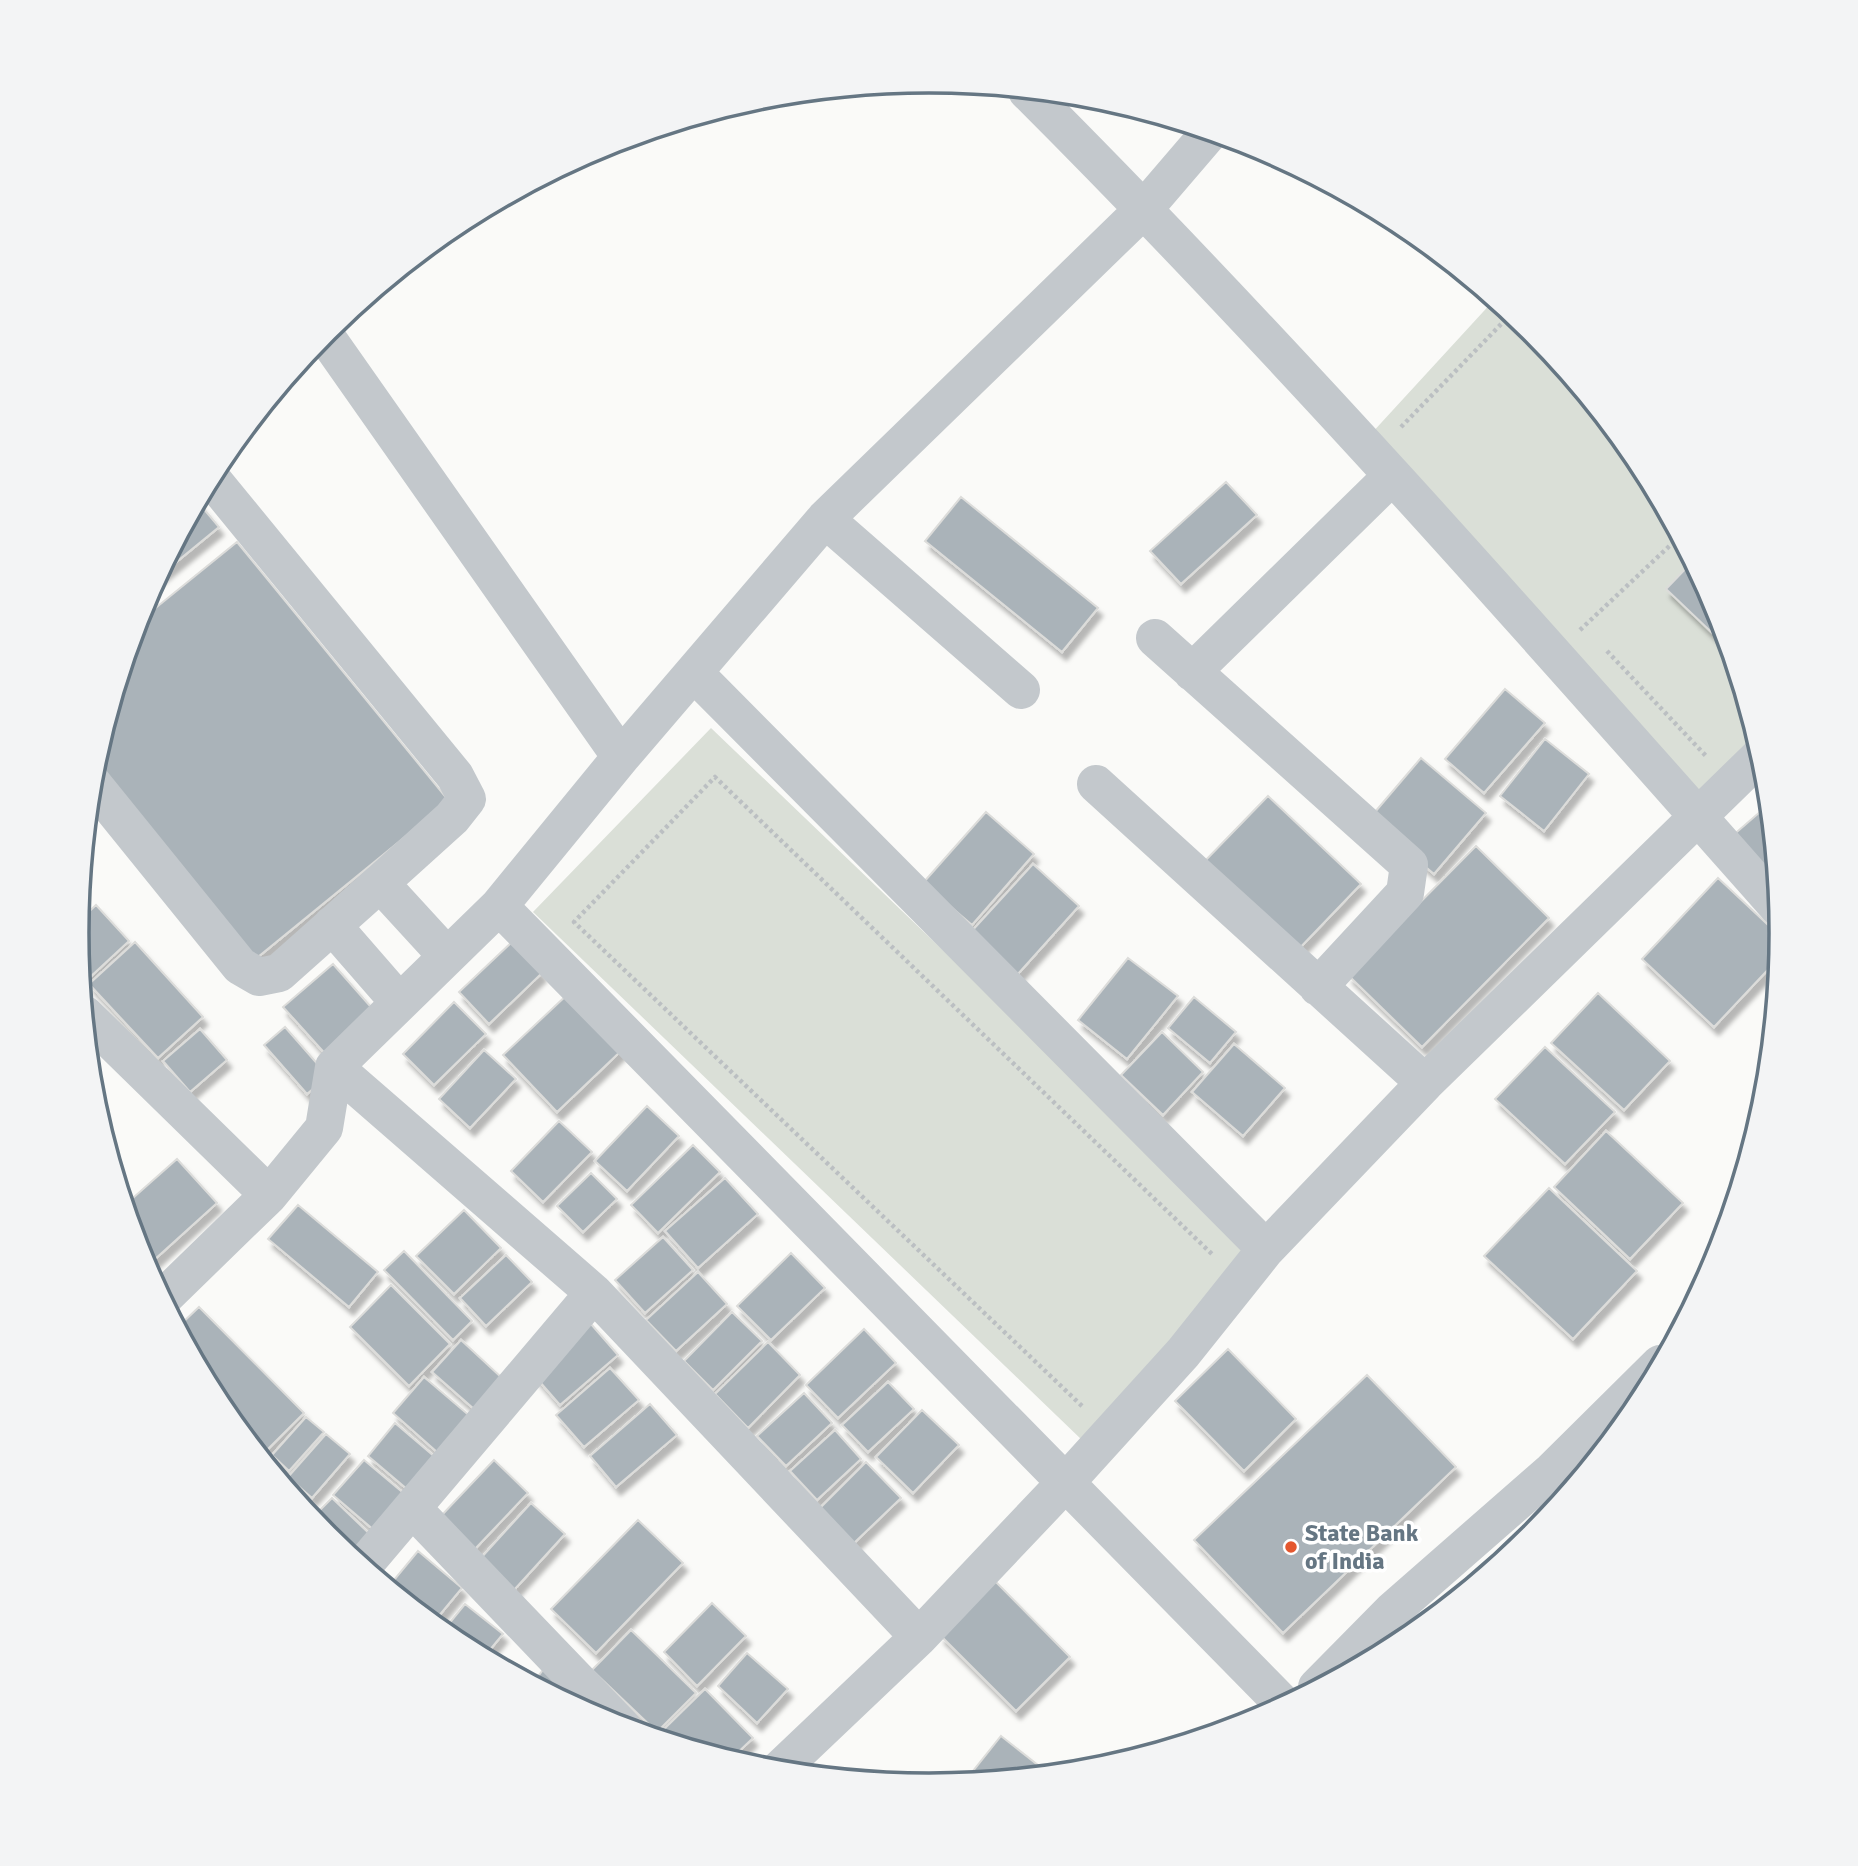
<svg xmlns="http://www.w3.org/2000/svg" width="1858" height="1866" viewBox="0 0 1858 1866" font-family="Signika,sans-serif">
<style>
.green{fill:#dadfd7}
.building{fill:#aab3b9;stroke:#dcdcda;stroke-width:2;filter:url(#shadow)}
.lines{fill:none;stroke-linecap:round;stroke-linejoin:round}
.path{stroke:#bbbfc2;stroke-width:4.5;stroke-dasharray:3.5 3.5;stroke-linecap:butt}
.minor{stroke:#c3c8cc;stroke-width:38}
.poi-dot{fill:#e4572e;stroke:#fff;stroke-width:2.5}
.labels{text-anchor:middle;stroke-width:7;stroke-linejoin:round;paint-order:stroke}
.poi-label{font-size:24px;font-weight:bold;fill:#657683;stroke:#fff;text-anchor:start}
.rim{fill:none;stroke:#657683;stroke-width:3.5}
</style>
<defs>
<filter id="shadow"><feDropShadow dx="4.5" dy="8" stdDeviation="2" flood-color="#0004"/></filter>
</defs>
<rect width="100%" height="100%" fill="#fafaf8"/>
<path class="green" d="M 1494,300 L 1532,331 L 1638,460 L 1716,607 L 1756,739 L 1700,796 L 1370,435 Z
M 711,728 L 1262,1256 L 1083,1441 L 533,912 Z"/>
<path class="building" d="M 1226,482 L 1257,515 L 1181,584 L 1150,551 Z
M 961,497 L 1098,608 L 1062,652 L 925,541 Z
M 198,502 L 219,527 L 158,577 Z
M 237,542 L 449,801 L 253,961 L 93,767 L 137,623 Z
M 1692,562 L 1716,607 L 1728,648 L 1666,589 Z
M 1505,689 L 1545,723 L 1484,793 L 1445,759 Z
M 1545,739 L 1589,774 L 1544,831 L 1500,796 Z
M 1421,758 L 1486,813 L 1434,874 L 1369,819 Z
M 1268,796 L 1361,884 L 1294,954 L 1201,865 Z
M 1768,805 L 1777,889 L 1731,837 Z
M 986,812 L 1034,854 L 972,925 L 923,883 Z
M 1476,846 L 1549,918 L 1422,1047 L 1348,975 Z
M 1033,864 L 1079,906 L 1017,975 L 970,933 Z
M 1718,878 L 1781,937 L 1778,959 L 1714,1027 L 1642,959 Z
M 96,905 L 129,941 L 88,979 L 81,971 L 78,922 Z
M 135,942 L 203,1017 L 158,1058 L 89,984 Z
M 512,942 L 542,973 L 489,1024 L 459,992 Z
M 1128,958 L 1178,996 L 1127,1059 L 1078,1020 Z
M 333,964 L 378,1015 L 329,1058 L 283,1007 Z
M 569,993 L 623,1049 L 557,1112 L 503,1055 Z
M 1598,993 L 1670,1061 L 1624,1110 L 1551,1043 Z
M 1194,997 L 1236,1032 L 1210,1063 L 1168,1028 Z
M 454,1002 L 486,1034 L 434,1085 L 403,1054 Z
M 285,1027 L 328,1076 L 307,1094 L 264,1045 Z
M 200,1029 L 227,1060 L 190,1092 L 163,1061 Z
M 1162,1032 L 1203,1072 L 1163,1115 L 1121,1075 Z
M 1234,1044 L 1285,1088 L 1243,1136 L 1192,1092 Z
M 1545,1047 L 1615,1112 L 1565,1164 L 1495,1099 Z
M 484,1050 L 516,1079 L 470,1128 L 439,1099 Z
M 647,1106 L 679,1136 L 627,1191 L 595,1161 Z
M 559,1121 L 592,1152 L 543,1202 L 511,1171 Z
M 1606,1131 L 1683,1203 L 1630,1259 L 1554,1187 Z
M 693,1145 L 720,1172 L 658,1233 L 631,1205 Z
M 177,1159 L 217,1203 L 154,1260 L 136,1240 L 125,1205 Z
M 591,1173 L 617,1199 L 583,1232 L 557,1206 Z
M 725,1178 L 758,1214 L 698,1268 L 665,1231 Z
M 1549,1188 L 1637,1271 L 1573,1339 L 1484,1256 Z
M 298,1205 L 378,1272 L 349,1307 L 268,1239 Z
M 464,1210 L 501,1248 L 454,1294 L 416,1256 Z
M 663,1237 L 693,1270 L 645,1313 L 615,1280 Z
M 404,1251 L 472,1321 L 453,1340 L 384,1270 Z
M 791,1253 L 825,1288 L 771,1340 L 737,1306 Z
M 506,1255 L 532,1282 L 486,1326 L 460,1298 Z
M 698,1272 L 727,1304 L 676,1351 L 646,1320 Z
M 391,1285 L 450,1344 L 409,1386 L 350,1327 Z
M 199,1307 L 304,1413 L 264,1453 L 220,1406 L 178,1327 Z
M 732,1312 L 762,1341 L 713,1390 L 684,1361 Z
M 591,1324 L 618,1355 L 560,1405 L 533,1374 Z
M 864,1329 L 896,1363 L 838,1418 L 806,1385 Z
M 461,1340 L 502,1378 L 474,1409 L 432,1372 Z
M 768,1342 L 800,1375 L 748,1428 L 715,1394 Z
M 1228,1349 L 1296,1419 L 1244,1471 L 1175,1401 Z
M 610,1368 L 639,1400 L 584,1447 L 556,1415 Z
M 1367,1375 L 1456,1467 L 1283,1633 L 1194,1540 Z
M 424,1377 L 478,1423 L 446,1460 L 393,1413 Z
M 888,1382 L 914,1409 L 868,1452 L 842,1425 Z
M 804,1393 L 832,1423 L 786,1466 L 757,1436 Z
M 650,1404 L 677,1435 L 616,1487 L 590,1456 Z
M 922,1410 L 959,1445 L 913,1493 L 876,1457 Z
M 306,1417 L 324,1432 L 289,1471 L 272,1455 Z
M 395,1423 L 442,1463 L 414,1495 L 368,1456 Z
M 835,1430 L 861,1459 L 817,1500 L 790,1471 Z
M 326,1434 L 350,1454 L 312,1498 L 288,1477 Z
M 364,1460 L 413,1501 L 382,1537 L 333,1495 Z
M 494,1460 L 528,1493 L 474,1550 L 440,1517 Z
M 866,1462 L 901,1498 L 853,1544 L 819,1509 Z
M 332,1498 L 376,1540 L 357,1560 L 312,1518 Z
M 531,1503 L 565,1534 L 514,1590 L 480,1559 Z
M 638,1520 L 683,1563 L 596,1653 L 551,1609 Z
M 418,1551 L 462,1588 L 433,1623 L 389,1586 Z
M 1479,1571 L 1483,1575 L 1433,1616 Z
M 995,1581 L 1070,1657 L 1016,1711 L 940,1635 Z
M 712,1603 L 746,1636 L 697,1686 L 664,1652 Z
M 465,1604 L 503,1634 L 484,1657 L 443,1631 Z
M 631,1630 L 696,1693 L 657,1732 L 592,1670 Z
M 747,1653 L 788,1689 L 757,1723 L 718,1686 Z
M 546,1666 L 583,1709 L 533,1683 Z
M 705,1689 L 753,1738 L 731,1759 L 657,1736 Z
M 1001,1736 L 1048,1773 L 965,1781 Z"/>
<g class="lines">
<path class="path" d="M 1401,427 L 1511,314
M 1580,630 L 1679,537
M 1607,651 L 1706,756
M 1082,1406 L 574,922 L 715,777 L 1214,1256"/>
<path class="minor" d="M 1027,91 C 1288,352 1533,630 1778,907
M 324,334 L 621,757
M 211,478 L 455,776 L 467,799 L 452,818 L 380,883 L 446,955
M 825,519 L 1021,690
M 1155,638 L 1409,865 L 1405,893 L 1318,987
M 1192,672 L 1391,477
M 695,674 L 1266,1249
M 92,783 L 240,966 L 259,977 L 279,973 L 380,883
M 1096,784 L 1425,1083
M 499,906 L 1284,1705
M 332,925 L 399,1002
M 85,1015 L 269,1195
M 334,1067 L 594,1293 L 919,1637
M 163,1298 L 269,1195 L 324,1128 L 334,1067 L 499,906 L 621,757 L 825,519 L 1144,209 L 1210,132
M 412,1508 L 621,1726
M 363,1566 L 594,1293
M 1317,1687 L 1392,1611 L 1552,1471 L 1660,1364
M 779,1770 L 919,1637 L 1066,1482 L 1183,1353 L 1266,1249 L 1425,1083 L 1761,755"/>
</g>
<circle class="poi-dot" cx="1291" cy="1547" r="7"/>
<g class="labels">
<g class="poi-label">
<text x="1305" y="1541">State Bank<tspan x="1305" dy="28">of India</tspan></text>
</g>
</g>
<path d="M0 0H1858V1866H0ZM89 933a840 840 0 1 1 1680 0a840 840 0 1 1-1680 0Z" fill="#f3f4f5" fill-rule="evenodd"/>
<path class="rim" d="M89 933a840 840 0 1 1 1680 0a840 840 0 1 1-1680 0Z"/>
</svg>
